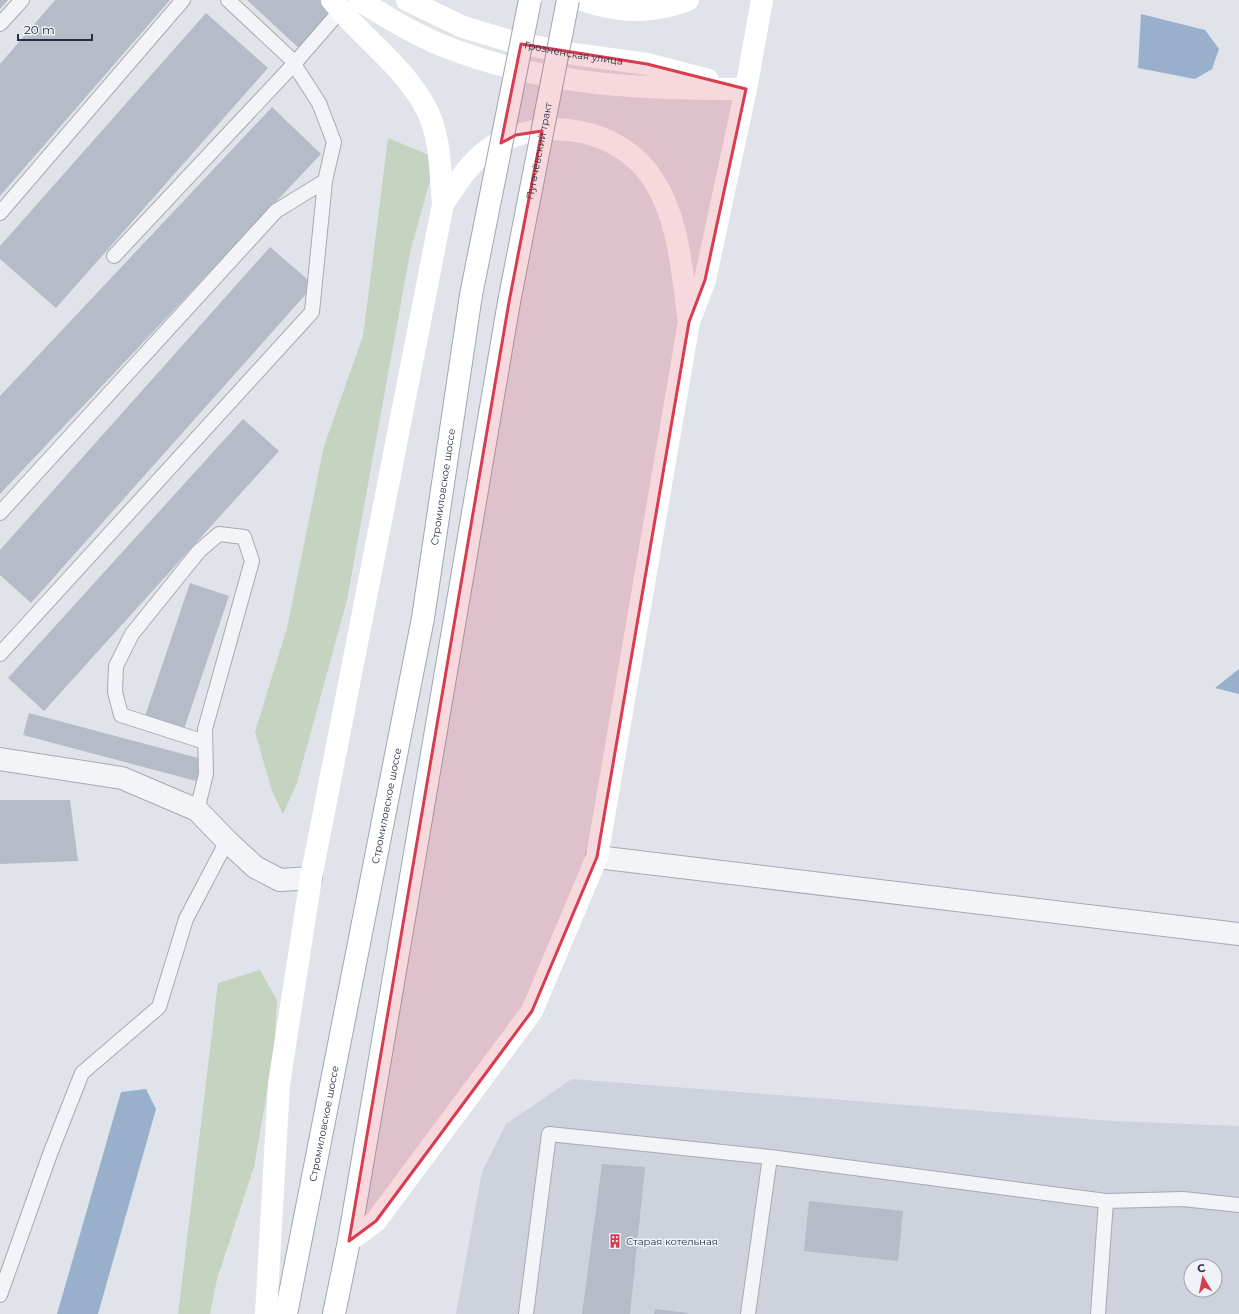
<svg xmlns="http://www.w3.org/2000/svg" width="1239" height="1314" viewBox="0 0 1239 1314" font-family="Montserrat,sans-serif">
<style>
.built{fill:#cdd2dc;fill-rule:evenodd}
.green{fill:#c5d4c0}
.water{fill:#98b0cc}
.building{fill:#b6bcc7}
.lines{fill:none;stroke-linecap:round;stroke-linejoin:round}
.service-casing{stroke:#a5aab4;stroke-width:16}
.minor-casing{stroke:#a5aab4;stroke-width:24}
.primary-casing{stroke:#9ea7b6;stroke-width:24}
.service{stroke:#f3f4f8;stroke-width:14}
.minor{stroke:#f3f4f8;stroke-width:22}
.secondary{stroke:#fff;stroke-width:22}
.primary{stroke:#fff;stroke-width:22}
.primary-bridge-casing{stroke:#9ea7b6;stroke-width:24;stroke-linecap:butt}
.primary-bridge{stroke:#fff;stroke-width:22}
.marked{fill:#d73c50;fill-opacity:0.2;stroke:#d73c50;stroke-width:3;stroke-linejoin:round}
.labels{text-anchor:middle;stroke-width:3;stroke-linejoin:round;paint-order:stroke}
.street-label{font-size:10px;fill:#273042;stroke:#eff2f7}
.poi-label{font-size:10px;fill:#273042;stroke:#eff2f7;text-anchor:start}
</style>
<rect width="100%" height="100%" fill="#e0e3ea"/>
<path class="built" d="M 572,1079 L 1112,1121 L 1239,1126 L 1239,1314 L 456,1314 L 482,1172 L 506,1124 ZM 1191,1266 L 1215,1266 L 1215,1290 L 1191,1290 Z"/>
<path class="green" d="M 388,138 L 436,158 L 410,253 L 347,600 L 297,783 L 283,814 L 272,791 L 255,732 L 287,628 L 324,446 L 363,336 Z
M 260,970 L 277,1000 L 274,1052 L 254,1167 L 217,1279 L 210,1314 L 178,1314 L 218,983 Z"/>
<path class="water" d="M 1141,14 L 1205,30 L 1219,49 L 1212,69 L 1195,79 L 1138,68 Z
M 1239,669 L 1239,694 L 1215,688 Z
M 146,1089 L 156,1109 L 98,1314 L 57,1314 L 121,1092 Z"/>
<path class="building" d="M 0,0 L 8,0 L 0,9 Z
M 55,0 L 170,0 L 0,196 L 0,64 Z
M 247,0 L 322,0 L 337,13 L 302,51 Z
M 206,13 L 268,68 L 56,308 L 0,259 L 0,246 Z
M 272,107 L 321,154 L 0,494 L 0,396 Z
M 270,247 L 314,285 L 31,603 L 0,575 L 0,550 Z
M 243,419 L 279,451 L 44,711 L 8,678 Z
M 190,583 L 229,596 L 184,729 L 145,716 Z
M 29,713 L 202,759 L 196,781 L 23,735 Z
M 0,800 L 70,800 L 78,861 L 0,864 Z
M 602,1164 L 645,1167 L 630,1314 L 582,1314 Z
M 809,1201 L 903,1211 L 898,1261 L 804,1251 Z
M 655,1309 L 688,1313 L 688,1314 L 654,1314 Z"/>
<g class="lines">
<defs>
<path id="service" d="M 0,24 L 22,0
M 0,213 L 183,0
M 114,256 L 294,64 L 340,11
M 0,513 L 276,211 L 325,181
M 0,654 L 312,312 L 325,181 L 334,142 L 319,103 L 290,58 L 228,0
M 197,810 L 206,774 L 205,729 L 252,561 L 244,537 L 219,534 L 199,551 L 132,634 L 116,666 L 115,692 L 121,715 L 205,742
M 770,1157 L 1106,1201
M 0,1295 L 50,1154 L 82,1073 L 159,1007 L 186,919 L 227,841
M 526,1314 L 549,1134 L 770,1157 L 748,1314
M 1098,1314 L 1106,1201 L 1183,1199 L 1239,1205"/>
<path id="minor" d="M 0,759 L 122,778 L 197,810 L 227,841 L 255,867 L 280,880 L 311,878
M 597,857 L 1239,934"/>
<g id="primary">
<path id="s2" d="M 286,1314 L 423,618 L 471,295"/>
<path d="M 334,1314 L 349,1241 L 509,302"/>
</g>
</defs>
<use href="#service" class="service-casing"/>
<use href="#minor" class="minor-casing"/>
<use href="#primary" class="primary-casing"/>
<use href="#service" class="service"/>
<use href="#minor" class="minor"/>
<g class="secondary">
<path d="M 332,0 C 361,37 403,65 426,108 C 441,136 440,172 443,204"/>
<path d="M 359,0 C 385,16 412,33 441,45 C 506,71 580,84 649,87 C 681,89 713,89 746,89"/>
<path id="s1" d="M 407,0 L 463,27 L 513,42 L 574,54 L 647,64 L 708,80"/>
<path d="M 582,0 C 618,13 652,14 688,0"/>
<path d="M 349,1241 L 376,1221 L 532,1011 L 597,857 L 689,322 L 705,280 L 746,89 L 762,0"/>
<path d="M 266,1314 L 279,1084 L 311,878 L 443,204 C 456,184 470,162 490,148 C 541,114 621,127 654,181 C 680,221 682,276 689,322"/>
</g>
<use href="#primary" class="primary"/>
<defs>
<g id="primary-bridge">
<path d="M 471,295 L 530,0"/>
<path id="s3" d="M 509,302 L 568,0"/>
</g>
</defs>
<use href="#primary-bridge" class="primary-bridge-casing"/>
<use href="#primary-bridge" class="primary-bridge"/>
</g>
<path class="marked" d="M 521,44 L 647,64 L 746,89 L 705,280 L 689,322 L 597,857 L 532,1011 L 376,1221 L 349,1241 L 509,302 L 542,131 L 516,135 L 501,143 Z"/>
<defs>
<symbol id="building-bare" viewBox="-9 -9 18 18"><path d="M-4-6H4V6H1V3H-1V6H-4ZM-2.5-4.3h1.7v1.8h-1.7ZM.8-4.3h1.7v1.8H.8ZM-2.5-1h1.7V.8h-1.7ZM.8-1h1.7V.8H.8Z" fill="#d73c50" stroke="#eff2f7" stroke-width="2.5" paint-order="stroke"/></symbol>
</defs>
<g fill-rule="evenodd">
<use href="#building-bare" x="605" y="1231" width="20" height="20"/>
</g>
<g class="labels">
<g class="street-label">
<text dy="4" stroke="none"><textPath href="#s1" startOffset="176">Грозненская улица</textPath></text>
<text dy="4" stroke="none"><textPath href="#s3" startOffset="154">Пугачёвский тракт</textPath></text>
<text dy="4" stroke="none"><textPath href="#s2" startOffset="842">Стромиловское шоссе</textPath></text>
<text dy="4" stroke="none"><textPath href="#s2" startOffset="518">Стромиловское шоссе</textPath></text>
<text dy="4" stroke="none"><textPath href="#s2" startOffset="194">Стромиловское шоссе</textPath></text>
</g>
<g class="poi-label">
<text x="626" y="1245">Старая котельная</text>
</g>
</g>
<g transform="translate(1203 1278) rotate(350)"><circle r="19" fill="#eff2f7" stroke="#9fa4af"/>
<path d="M0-3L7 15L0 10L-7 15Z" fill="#d73c50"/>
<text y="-6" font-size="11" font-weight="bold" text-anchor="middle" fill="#273042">С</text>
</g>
<path d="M18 34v6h74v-6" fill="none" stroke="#273042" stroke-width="2"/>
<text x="24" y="34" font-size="12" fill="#273042" stroke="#eff2f7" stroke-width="3" paint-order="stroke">20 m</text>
</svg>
